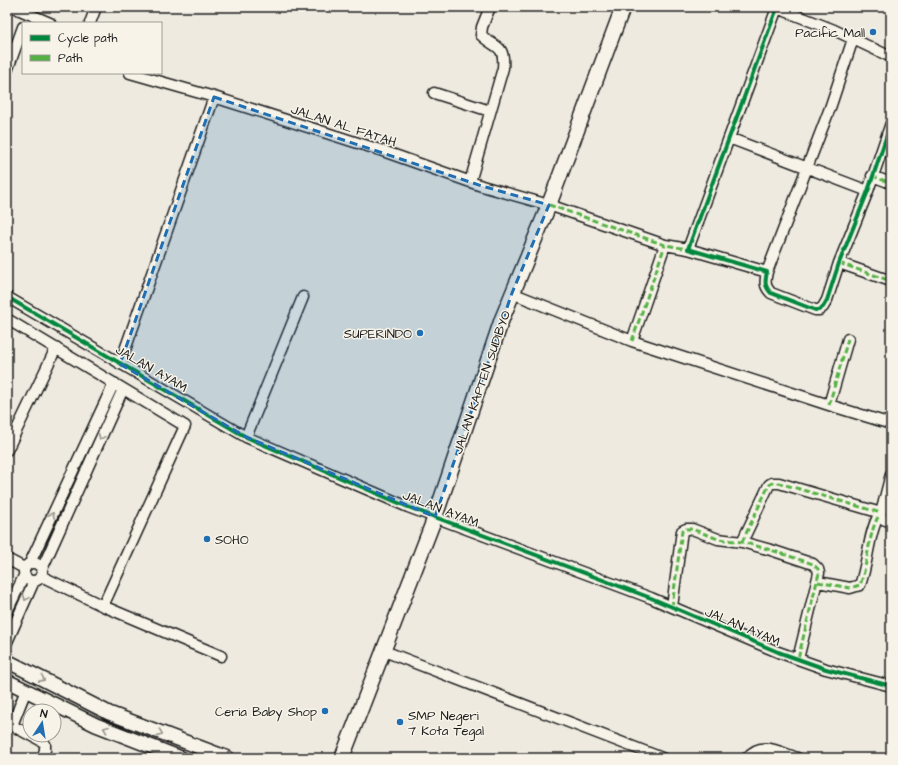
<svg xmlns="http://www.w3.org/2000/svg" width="898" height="765" viewBox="0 0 898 765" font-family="'Architects Daughter',sans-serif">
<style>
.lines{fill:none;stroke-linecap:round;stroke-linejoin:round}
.minor-casing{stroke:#1c1c1c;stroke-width:13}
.tertiary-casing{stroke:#1c1c1c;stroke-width:16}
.secondary-casing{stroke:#1c1c1c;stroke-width:17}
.minor{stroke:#f7f3e8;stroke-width:10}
.tertiary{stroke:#f7f3e8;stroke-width:13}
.secondary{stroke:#f7f3e8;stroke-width:14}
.quiet{stroke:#55b145;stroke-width:3;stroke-dasharray:6 3;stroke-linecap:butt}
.cycleway-casing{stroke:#f7f3e8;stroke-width:6}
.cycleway{stroke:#00873e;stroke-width:4}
.oneway{stroke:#94928c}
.marked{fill:#1f6fb2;fill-opacity:0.2;stroke:#1f6fb2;stroke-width:3;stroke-dasharray:8 5;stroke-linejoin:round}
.poi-dot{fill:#1f6fb2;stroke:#f7f3e8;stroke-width:1.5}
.labels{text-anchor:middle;stroke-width:3;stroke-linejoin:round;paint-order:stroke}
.poi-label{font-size:13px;fill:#1c1c1c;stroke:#f7f3e8;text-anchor:end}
.street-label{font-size:13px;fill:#1c1c1c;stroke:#f7f3e8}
</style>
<rect width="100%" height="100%" fill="#eeeae0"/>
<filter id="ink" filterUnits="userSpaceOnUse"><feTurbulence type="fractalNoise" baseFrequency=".025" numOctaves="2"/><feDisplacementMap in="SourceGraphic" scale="8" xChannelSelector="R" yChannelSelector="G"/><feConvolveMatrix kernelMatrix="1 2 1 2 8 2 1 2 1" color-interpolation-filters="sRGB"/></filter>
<g filter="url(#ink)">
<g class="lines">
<defs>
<path id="minor" d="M 13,7 L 50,23
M 775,7 L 834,30 L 891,57
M 777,8 L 688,249 L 767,272 C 765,281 764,286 771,293 L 815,310 L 819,310 L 823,307 L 827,300 L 839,263 L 868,191 L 891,123
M 90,23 L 96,7
M 7,71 L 23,27
M 130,73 L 214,97 L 383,151 L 482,186 L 549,205 L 665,245 L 688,249
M 434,93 L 490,111
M 729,138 L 868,191
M 872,176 L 891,183
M 470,182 L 503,68 C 505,43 495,49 481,35 L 482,27 L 490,7
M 839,263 L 891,281
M 767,272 L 830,108 L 853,39
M 512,293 L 632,341 L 829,405 L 891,424
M 7,297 L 246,437 L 408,507 L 651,598 L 778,652 L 826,669 L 891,686
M 7,319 L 185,426 L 103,606
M 632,341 L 665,245
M 120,364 L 214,97
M 829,405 L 848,339
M 246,437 L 303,297
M 7,450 L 56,348
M 891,474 L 881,513 L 878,517 L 891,522
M 742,542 L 769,485 L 772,483 L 779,483 L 881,513
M 7,559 L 24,568
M 30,563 L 114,383
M24 572a9 9 0 1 1 18 0a9 9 0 1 1-18 0Z
M 42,569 L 123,389
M 41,576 L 103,606 L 221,656
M 818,582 L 850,588 L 860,585 C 868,564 868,535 878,517
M 672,607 L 681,538 L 682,531 L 686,529 L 692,529 L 718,539 L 742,542 L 771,550 L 813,564 L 818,569 L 819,573 L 798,659
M 7,611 L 24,576
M 7,642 L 34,581
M 384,651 L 662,758
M 26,690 L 13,723 L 15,727 L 30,735
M 31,735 L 42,741 L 45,744 L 45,750 L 42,758
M 747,758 C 761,740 779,752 797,758"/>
<path id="tertiary" d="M 7,661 L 109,713 L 228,758
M 7,681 L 96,725 L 181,758"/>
<path id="secondary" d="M 342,758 L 435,517 L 502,319 L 549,205 L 623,7"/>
</defs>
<use href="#minor" class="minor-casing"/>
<use href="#tertiary" class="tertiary-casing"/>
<use href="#secondary" class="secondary-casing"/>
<use href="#minor" class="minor"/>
<use href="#tertiary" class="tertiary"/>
<use href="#secondary" class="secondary"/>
<path class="quiet" d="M 872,176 L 891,183
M 549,205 L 665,245 L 688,249
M 839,263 L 891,281
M 632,341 L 665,245
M 829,405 L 848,339
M 742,542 L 769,485 L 772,483 L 779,483 L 881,513
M 818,582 L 850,588 L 860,585 C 868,564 868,535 878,517
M 672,607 L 681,538 L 682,531 L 686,529 L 692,529 L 718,539 L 742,542 L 771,550 L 813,564 L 818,569 L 819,573 L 798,659"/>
<defs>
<path id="cycleway" d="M 777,8 L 688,249 L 767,272 C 765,281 764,286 771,293 L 815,310 L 819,310 L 823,307 L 827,300 L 839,263 L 868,191 L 891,123
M 7,297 L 246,437 L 408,507 L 651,598 L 778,652 L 826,669 L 891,686"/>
</defs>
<use href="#cycleway" class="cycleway-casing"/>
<use href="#cycleway" class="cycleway"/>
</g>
<defs><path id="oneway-chevron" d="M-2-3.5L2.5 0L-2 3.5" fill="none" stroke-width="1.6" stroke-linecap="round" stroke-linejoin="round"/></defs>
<g class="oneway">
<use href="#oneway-chevron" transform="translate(101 437) rotate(114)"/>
<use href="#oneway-chevron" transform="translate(52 515) rotate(-65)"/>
<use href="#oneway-chevron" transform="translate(26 598) rotate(114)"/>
<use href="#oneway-chevron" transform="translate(42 679) rotate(27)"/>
<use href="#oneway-chevron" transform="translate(106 729) rotate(-159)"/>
<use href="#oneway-chevron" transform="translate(160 733) rotate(21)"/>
</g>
</g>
<path class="marked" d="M 214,97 L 482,186 L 549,205 L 512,293 L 435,517 L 246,437 L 120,364 Z"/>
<g class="poi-dot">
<circle cx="873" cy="32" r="4"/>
<circle cx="420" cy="333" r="4"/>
<circle cx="207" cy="539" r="4"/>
<circle cx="325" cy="711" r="4"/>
<circle cx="400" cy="722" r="4"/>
</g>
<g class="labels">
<g class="poi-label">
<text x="865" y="37">Pacific Mall</text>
<text x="412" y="338">SUPERINDO</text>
<text x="215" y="544" text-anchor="start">SOHO</text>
<text x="317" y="716">Ceria Baby Shop</text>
<text x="408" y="720" text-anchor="start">SMP Negeri<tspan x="408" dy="15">7 Kota Tegal</tspan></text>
</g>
<g class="street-label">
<text transform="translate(344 125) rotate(18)" y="5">JALAN AL FATAH</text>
<text transform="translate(152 368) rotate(30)" y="5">JALAN AYAM</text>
<text transform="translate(481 382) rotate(-71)" y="5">JALAN KAPTEN SUDIBYO</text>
<text transform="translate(441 508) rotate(21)" y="5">JALAN AYAM</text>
<text transform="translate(743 626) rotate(23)" y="5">JALAN AYAM</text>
</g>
</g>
<rect width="898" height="765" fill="none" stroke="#f7f3e8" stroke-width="24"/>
<rect x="12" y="12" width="874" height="741" fill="none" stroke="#1c1c1c" stroke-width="1.5" filter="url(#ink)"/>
<rect x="22" y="22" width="140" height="52" fill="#f7f3e8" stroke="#9f9d96"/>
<rect x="30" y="35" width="20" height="6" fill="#00873e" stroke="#9f9d96"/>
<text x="58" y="42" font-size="12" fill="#1c1c1c">Cycle path</text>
<rect x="30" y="55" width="20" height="6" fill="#55b145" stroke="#9f9d96"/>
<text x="58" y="62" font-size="12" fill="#1c1c1c">Path</text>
<g transform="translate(42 723) rotate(12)"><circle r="19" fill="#f7f3e8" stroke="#9f9d96"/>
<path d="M0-3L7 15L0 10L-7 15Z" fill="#1f6fb2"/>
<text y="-6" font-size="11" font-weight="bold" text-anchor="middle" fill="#1c1c1c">N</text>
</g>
</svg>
